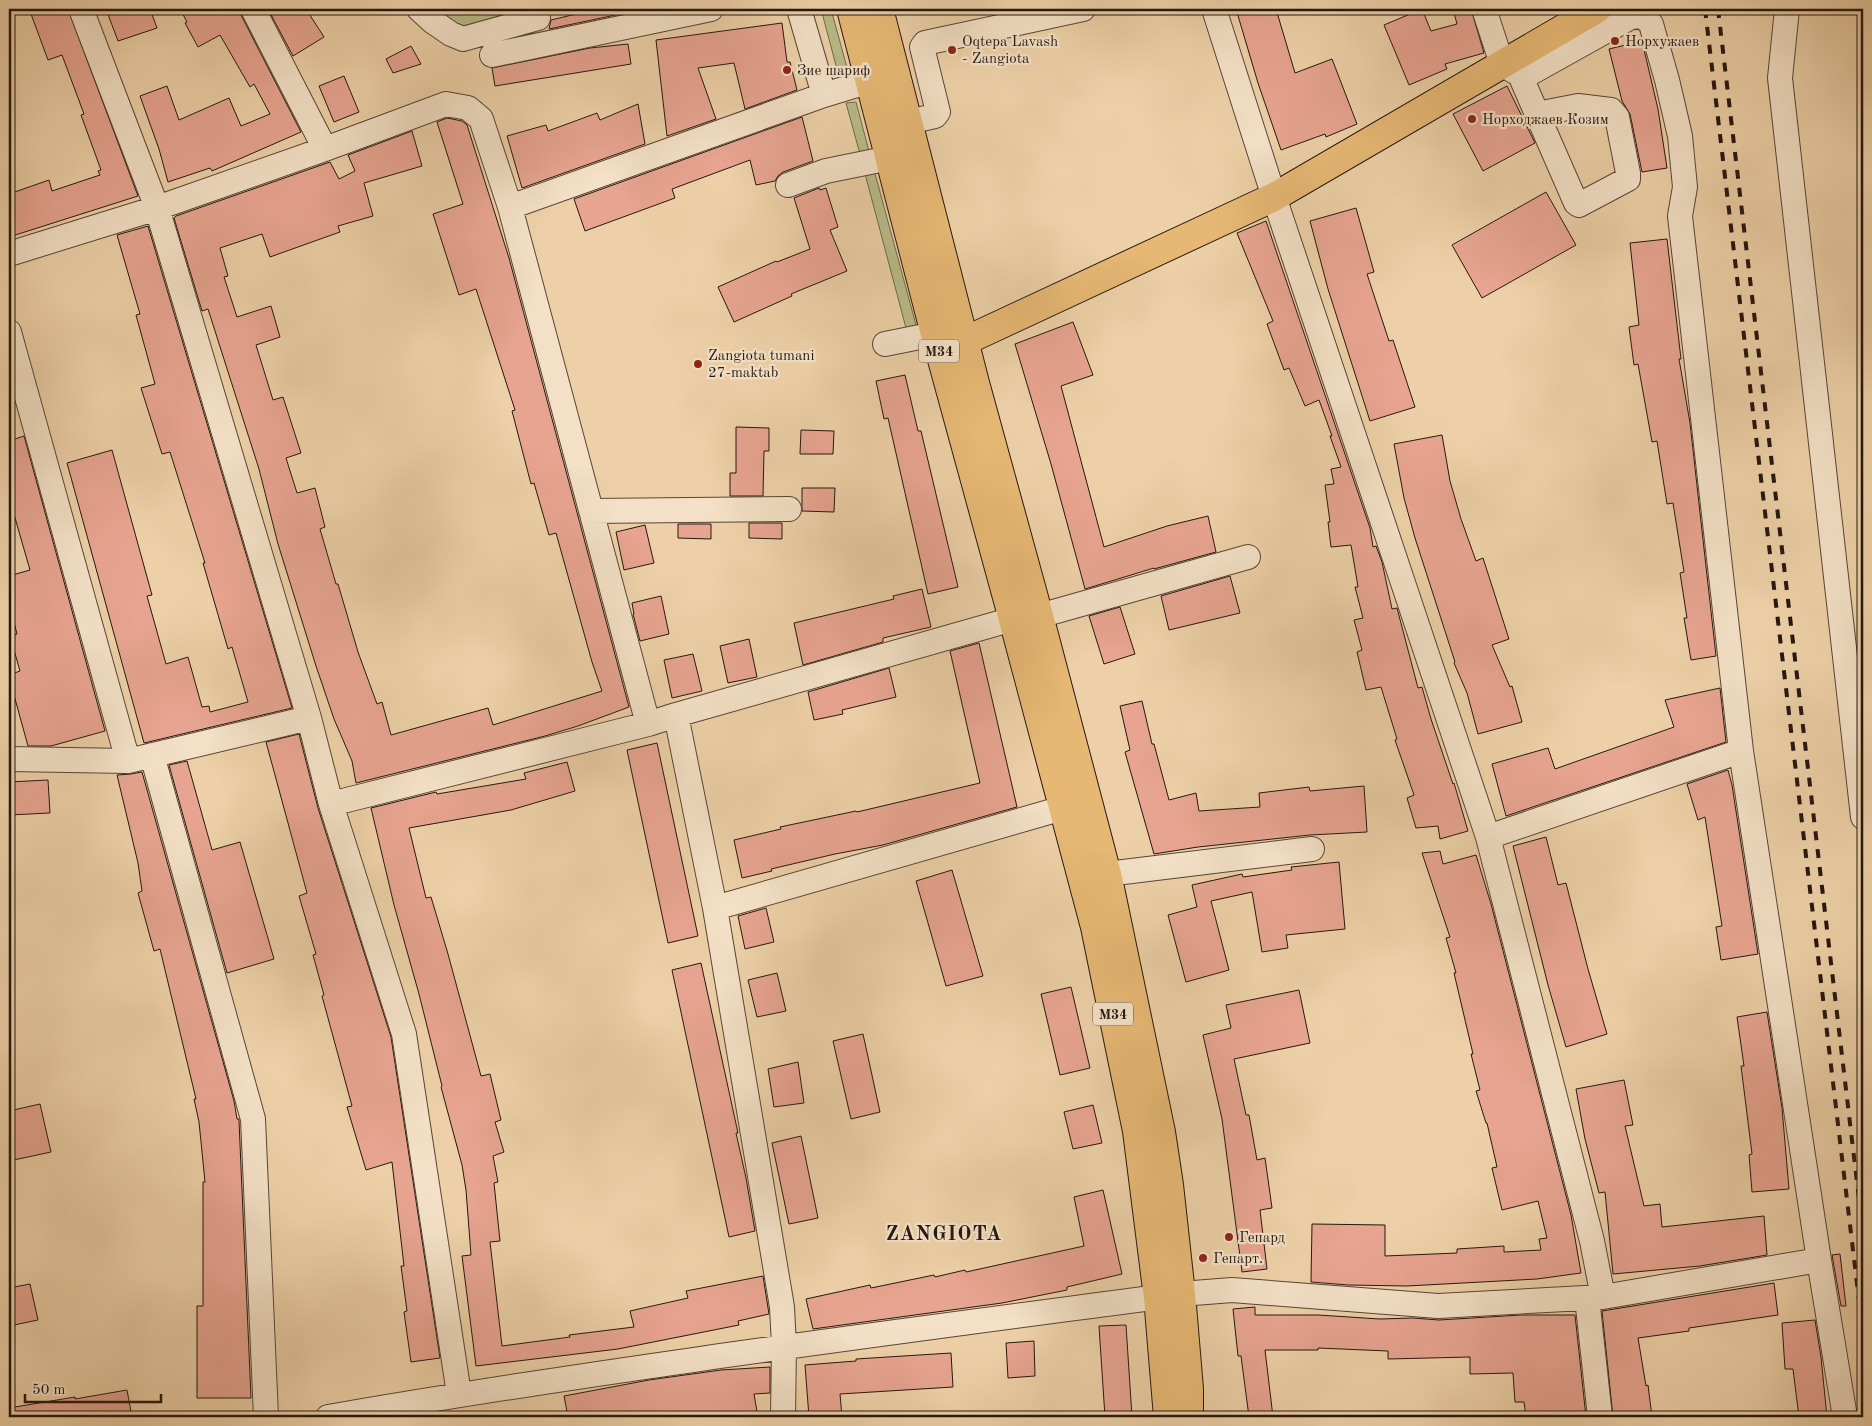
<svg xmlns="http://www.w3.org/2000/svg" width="1872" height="1426" viewBox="0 0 1872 1426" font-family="'Old Standard TT',serif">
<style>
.green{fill:#b8bb87;stroke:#6e694c}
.building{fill:#e7a490;stroke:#251711}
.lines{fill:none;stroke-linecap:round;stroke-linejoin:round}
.minor-casing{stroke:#574536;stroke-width:26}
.major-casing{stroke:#251711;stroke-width:30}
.minor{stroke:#f3e0c6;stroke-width:24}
.major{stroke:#e6b874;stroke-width:28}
.rail{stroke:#251711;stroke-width:4;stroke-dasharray:9 9;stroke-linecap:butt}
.poi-dot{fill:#8f2418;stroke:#f3e0c6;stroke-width:2}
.labels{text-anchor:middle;stroke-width:4.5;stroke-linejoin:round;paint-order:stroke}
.shield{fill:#f3e0c6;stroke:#635347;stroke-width:1}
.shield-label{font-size:14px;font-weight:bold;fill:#251711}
.poi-label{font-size:15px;fill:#251711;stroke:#f3e0c6;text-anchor:start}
.district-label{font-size:20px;font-weight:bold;letter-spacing:1px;fill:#251711;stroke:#f3e0c6}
</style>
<rect width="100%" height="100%" fill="#edd0a7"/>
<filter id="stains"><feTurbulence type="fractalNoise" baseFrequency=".004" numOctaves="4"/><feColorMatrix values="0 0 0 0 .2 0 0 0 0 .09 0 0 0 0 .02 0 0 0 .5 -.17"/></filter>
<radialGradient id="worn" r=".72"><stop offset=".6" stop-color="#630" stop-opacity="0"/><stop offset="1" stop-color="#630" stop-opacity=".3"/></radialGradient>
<path class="green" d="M 429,9 L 526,9 L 526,10 L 455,28 Z
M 821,9 L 831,9 L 849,75 L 838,73 Z
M 856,102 L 870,155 L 860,154 L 846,103 Z
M 864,170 L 874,170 L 916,325 L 906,328 Z"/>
<path class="building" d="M 36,9 L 68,9 L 138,196 L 9,237 L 9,194 L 49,180 L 52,191 L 100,175 L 98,171 L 101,170 L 81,115 L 84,114 L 62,55 L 48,60 L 31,14 L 37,12 Z
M 106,9 L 150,9 L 157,28 L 118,41 Z
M 180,9 L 239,9 L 241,15 L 301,132 L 212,171 L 210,168 L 168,182 L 159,149 L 140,96 L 167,86 L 179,120 L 229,98 L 241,126 L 270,114 L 254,84 L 250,87 L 220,35 L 198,47 L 185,23 L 187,22 Z
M 268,9 L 306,9 L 324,37 L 293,56 Z
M 597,9 L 644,9 L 549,29 L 551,20 Z
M 1236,9 L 1276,9 L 1295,73 L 1332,59 L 1357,124 L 1326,137 L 1325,134 L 1281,150 L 1258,83 Z
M 1422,9 L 1431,31 L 1457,24 L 1453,9 L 1471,9 L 1484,53 L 1445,64 L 1447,69 L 1409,85 L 1384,25 Z
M 782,23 L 787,62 L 790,62 L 797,90 L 745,109 L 734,63 L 698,68 L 716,119 L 667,136 L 656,40 Z
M 1642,41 L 1658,109 L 1667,168 L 1642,172 L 1630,114 L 1622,101 L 1609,49 Z
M 628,44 L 631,64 L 495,86 L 492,68 L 590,48 Z
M 411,46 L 421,64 L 393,73 L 386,59 Z
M 344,76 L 359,112 L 334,122 L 319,86 Z
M 1507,86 L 1535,143 L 1483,171 L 1453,114 Z
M 638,104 L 645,144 L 522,188 L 507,136 L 546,125 L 548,131 L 597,113 L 600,120 Z
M 802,117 L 813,161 L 783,172 L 778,176 L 775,181 L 756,185 L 750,160 L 672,189 L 675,198 L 585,231 L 574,199 Z
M 447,118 L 462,121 L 467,125 L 509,258 L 629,707 L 578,726 L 545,736 L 356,783 L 352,761 L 334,719 L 316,666 L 278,544 L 259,469 L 208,309 L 202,311 L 174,218 L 176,216 L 330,162 L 339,179 L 355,171 L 348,155 L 412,131 L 422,166 L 364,183 L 373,216 L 338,226 L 340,232 L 270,257 L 262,234 L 220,248 L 228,276 L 224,277 L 237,317 L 271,306 L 280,337 L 256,345 L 273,400 L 283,397 L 301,453 L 286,458 L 297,493 L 315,488 L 325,527 L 320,529 L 336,584 L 338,584 L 358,652 L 377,704 L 382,702 L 391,735 L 488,708 L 493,725 L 602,691 L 592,662 L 556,533 L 549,535 L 534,483 L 531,484 L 512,411 L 515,410 L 476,289 L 459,295 L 433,214 L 463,204 L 437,122 Z
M 819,188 L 820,190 L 826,188 L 838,227 L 830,230 L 847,271 L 791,294 L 792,296 L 734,322 L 718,287 L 776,261 L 777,262 L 810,249 L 794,198 Z
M 1546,192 L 1576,245 L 1482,298 L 1452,245 Z
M 1356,208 L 1374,272 L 1367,274 L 1389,341 L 1393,340 L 1415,407 L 1370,421 L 1328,289 L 1310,221 Z
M 1266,221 L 1370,528 L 1373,547 L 1376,546 L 1382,562 L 1392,609 L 1397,608 L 1418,688 L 1422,687 L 1431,719 L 1453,784 L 1454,783 L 1468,831 L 1440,839 L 1438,826 L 1416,828 L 1407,798 L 1414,795 L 1395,740 L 1397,739 L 1381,687 L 1366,690 L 1357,652 L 1362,650 L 1354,620 L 1363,618 L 1355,587 L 1358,587 L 1351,545 L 1331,547 L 1328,522 L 1330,522 L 1325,485 L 1334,484 L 1331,469 L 1341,467 L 1330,436 L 1332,436 L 1319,400 L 1305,406 L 1289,368 L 1284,370 L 1267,324 L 1273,321 L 1237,233 Z
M 148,226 L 292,708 L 144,743 L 67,463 L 112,450 L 152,595 L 147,596 L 166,664 L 188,657 L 202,707 L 209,706 L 210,712 L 248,702 L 232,647 L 228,649 L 203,563 L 205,563 L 170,452 L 162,454 L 141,388 L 155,384 L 136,315 L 140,314 L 117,235 Z
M 1667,239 L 1681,359 L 1679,359 L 1690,423 L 1716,656 L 1691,660 L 1684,618 L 1687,618 L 1680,573 L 1684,572 L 1673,503 L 1667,504 L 1657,441 L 1652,442 L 1638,364 L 1634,365 L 1629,327 L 1639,325 L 1630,243 Z
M 1073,322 L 1093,375 L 1061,386 L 1104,547 L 1167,526 L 1208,516 L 1216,552 L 1154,569 L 1154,568 L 1085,589 L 1051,464 L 1015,344 Z
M 905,375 L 918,431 L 921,431 L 958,587 L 928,594 L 888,418 L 884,419 L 876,381 Z
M 736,427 L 769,428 L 769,451 L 764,451 L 763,496 L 730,496 L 730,473 L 736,473 Z
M 801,430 L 834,431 L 833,454 L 800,454 Z
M 1442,435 L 1450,481 L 1461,519 L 1476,561 L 1483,558 L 1509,639 L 1492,645 L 1510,687 L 1512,686 L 1522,722 L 1478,734 L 1467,693 L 1454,663 L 1455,662 L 1415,538 L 1404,498 L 1394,444 Z
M 24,436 L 105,731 L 51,746 L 28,746 L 9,677 L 9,675 L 20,671 L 10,636 L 17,634 L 9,604 L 9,576 L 30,570 L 11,504 L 9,504 L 9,441 Z
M 802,488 L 835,488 L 834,512 L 802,511 Z
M 749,523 L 782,523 L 782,539 L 749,538 Z
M 678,524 L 711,524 L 711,539 L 678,538 Z
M 645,525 L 654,563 L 624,570 L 616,532 Z
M 1230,576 L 1240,613 L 1169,630 L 1161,596 Z
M 922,589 L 931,627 L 883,638 L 883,642 L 803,665 L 794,623 L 894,599 L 893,596 Z
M 661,596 L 669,634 L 640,641 L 633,614 L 634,614 L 632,603 Z
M 1120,607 L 1135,654 L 1104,664 L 1089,616 Z
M 749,639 L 757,677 L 728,683 L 720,646 Z
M 979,643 L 1017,807 L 883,845 L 835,854 L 771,869 L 772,871 L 742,878 L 734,840 L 781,829 L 780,827 L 856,811 L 857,812 L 980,783 L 950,651 Z
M 693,654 L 702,691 L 672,698 L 664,660 Z
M 889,668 L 896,697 L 842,710 L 843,714 L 814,720 L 808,692 Z
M 1720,688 L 1726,742 L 1506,816 L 1492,764 L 1548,748 L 1555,769 L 1674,727 L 1665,700 Z
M 1142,701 L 1152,744 L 1154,744 L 1169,800 L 1196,793 L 1199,811 L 1260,807 L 1259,793 L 1309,787 L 1310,791 L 1364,786 L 1367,832 L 1310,835 L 1198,847 L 1154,854 L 1125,752 L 1130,750 L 1120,706 Z
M 299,734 L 318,808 L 391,1037 L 440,1358 L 411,1362 L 404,1312 L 407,1311 L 401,1266 L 404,1266 L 392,1162 L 366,1170 L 347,1107 L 352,1106 L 322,996 L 324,995 L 313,955 L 316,954 L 299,896 L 307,893 L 266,742 Z
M 657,743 L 698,936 L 668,943 L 627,750 Z
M 187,761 L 212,850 L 240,842 L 274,959 L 227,973 L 169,765 Z
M 567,762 L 575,791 L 511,810 L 409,828 L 426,898 L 431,897 L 448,954 L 481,1076 L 490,1074 L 501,1120 L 495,1122 L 504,1152 L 493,1156 L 498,1182 L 494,1183 L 500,1241 L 490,1242 L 502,1346 L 570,1337 L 569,1335 L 634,1327 L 630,1311 L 688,1298 L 686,1291 L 763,1276 L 769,1314 L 738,1321 L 739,1325 L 618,1349 L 476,1366 L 462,1256 L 471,1255 L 466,1190 L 462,1165 L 441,1087 L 442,1086 L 419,994 L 394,905 L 371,808 L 436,792 L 437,794 L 526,779 L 524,773 Z
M 1728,770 L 1732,785 L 1758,954 L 1721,960 L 1716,927 L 1722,926 L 1705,817 L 1698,820 L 1687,784 Z
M 142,772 L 234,1101 L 237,1119 L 239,1119 L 239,1121 L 251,1398 L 197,1398 L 197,1306 L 203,1306 L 203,1182 L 205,1182 L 199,1122 L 194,1099 L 196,1099 L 160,949 L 154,951 L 138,893 L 142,891 L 138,863 L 117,775 L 131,774 Z
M 48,780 L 50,813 L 9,815 L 9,782 Z
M 1546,837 L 1558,885 L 1566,883 L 1588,969 L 1607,1034 L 1566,1047 L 1548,985 L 1513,846 Z
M 1440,851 L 1443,864 L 1476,855 L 1491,904 L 1571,1215 L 1581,1273 L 1537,1279 L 1407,1286 L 1348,1285 L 1311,1282 L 1312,1224 L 1385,1225 L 1385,1256 L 1457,1253 L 1457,1249 L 1504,1246 L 1504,1252 L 1541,1250 L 1539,1239 L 1547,1238 L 1538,1201 L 1502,1210 L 1492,1168 L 1497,1167 L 1487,1123 L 1486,1123 L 1476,1091 L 1480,1090 L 1471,1054 L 1473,1054 L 1454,973 L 1456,973 L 1446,938 L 1450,937 L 1422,853 Z
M 1339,862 L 1345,929 L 1286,935 L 1288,948 L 1262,952 L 1252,892 L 1211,901 L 1229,970 L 1186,982 L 1168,915 L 1197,907 L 1192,885 L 1242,874 L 1243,877 L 1292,870 L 1291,867 Z
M 952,870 L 983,976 L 946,986 L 916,881 Z
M 766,908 L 774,942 L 745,949 L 738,916 Z
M 701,963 L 738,1133 L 736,1133 L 746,1178 L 755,1231 L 729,1237 L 672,970 Z
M 777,973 L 786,1011 L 757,1017 L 748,980 Z
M 1071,987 L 1090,1068 L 1060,1075 L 1041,994 Z
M 1299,990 L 1310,1043 L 1234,1059 L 1246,1115 L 1249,1115 L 1257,1160 L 1265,1158 L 1272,1208 L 1260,1210 L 1267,1269 L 1242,1272 L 1222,1119 L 1203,1035 L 1231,1028 L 1226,1005 Z
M 1767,1012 L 1782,1108 L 1789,1189 L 1752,1192 L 1749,1155 L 1752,1154 L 1741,1066 L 1744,1066 L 1737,1017 Z
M 863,1034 L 880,1112 L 851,1119 L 833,1041 Z
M 798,1062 L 804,1103 L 774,1107 L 768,1069 Z
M 1624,1080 L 1633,1125 L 1625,1126 L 1644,1206 L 1660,1204 L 1662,1227 L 1764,1216 L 1767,1255 L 1700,1266 L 1613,1274 L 1605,1192 L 1599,1193 L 1585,1139 L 1576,1089 Z
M 40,1104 L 51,1152 L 9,1161 L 9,1111 Z
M 1093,1105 L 1102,1143 L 1073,1149 L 1064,1112 Z
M 801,1136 L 818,1218 L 789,1224 L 772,1143 Z
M 1103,1190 L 1122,1274 L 1067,1287 L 1067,1290 L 1002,1303 L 813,1329 L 806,1299 L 870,1285 L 871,1288 L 934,1275 L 935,1277 L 965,1270 L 966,1272 L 1084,1246 L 1074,1197 Z
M 1840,1254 L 1846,1306 L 1841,1306 L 1832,1255 Z
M 1774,1283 L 1778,1315 L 1689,1328 L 1689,1331 L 1638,1338 L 1646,1386 L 1648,1385 L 1652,1417 L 1613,1417 L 1602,1311 Z
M 30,1284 L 38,1320 L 9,1326 L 9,1288 Z
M 1255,1307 L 1255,1315 L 1318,1315 L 1380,1319 L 1413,1318 L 1439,1320 L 1521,1315 L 1575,1315 L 1586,1417 L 1526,1417 L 1524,1402 L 1515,1402 L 1513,1373 L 1470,1374 L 1470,1357 L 1388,1359 L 1388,1351 L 1318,1348 L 1318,1350 L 1265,1350 L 1273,1417 L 1249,1417 L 1241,1356 L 1238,1356 L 1233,1309 Z
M 1815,1320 L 1821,1357 L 1827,1417 L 1799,1417 L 1793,1369 L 1785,1369 L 1782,1323 Z
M 1126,1325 L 1132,1417 L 1105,1417 L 1099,1326 Z
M 1034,1341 L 1035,1376 L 1008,1378 L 1006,1343 Z
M 951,1353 L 953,1387 L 840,1394 L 842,1417 L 809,1417 L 805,1365 L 856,1361 L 856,1359 Z
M 770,1367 L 770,1393 L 754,1394 L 758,1417 L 568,1417 L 564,1396 L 649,1380 L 721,1370 Z
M 127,1390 L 132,1417 L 9,1417 L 9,1408 L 75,1397 L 75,1399 Z"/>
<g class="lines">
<defs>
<path id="minor" d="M 81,9 L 157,208 L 309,718 L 331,804 L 404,1034 L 459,1394
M 253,9 L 325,149
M 419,9 L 432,21 L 451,34 L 463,39 L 538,18
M 799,9 L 824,95
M 1214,9 L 1274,197 L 1488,837 L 1592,1241 L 1603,1297
M 1484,9 L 1502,64 L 1520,75 L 1527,75 L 1631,17 L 1643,16 L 1651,24 L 1667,80 L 1680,136 L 1685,187 L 1680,216 L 1741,751 L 1819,1260 L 1845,1417
M 1787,9 L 1780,78 L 1863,817
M 492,55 L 711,9
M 1520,75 C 1539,118 1557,160 1576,203 L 1579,205 L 1628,179 L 1628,173 L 1617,117 L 1611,110 L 1578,106 L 1537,114
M 908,122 L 935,116 L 938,112 L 922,47 L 925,43 L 1083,9
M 788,185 L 826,171 L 890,158
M 510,207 L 824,95 L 870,81
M 9,254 L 157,208 L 325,149 L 446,104 L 468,108 L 481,119 L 510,207 L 648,724
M 9,332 L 128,761
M 885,344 L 935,334
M 591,511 L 789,509
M 1039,616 L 1248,557
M 676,715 L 715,908 L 782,1307 L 784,1346 L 783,1417
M 152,755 L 253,1119 L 266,1417
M 9,759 L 128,761 L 309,718
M 331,804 L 648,724 L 676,715 L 1013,619
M 1488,837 L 1741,751
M 1107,874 L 1312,849
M 715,908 L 1063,808
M 1587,1298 L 1600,1417
M 328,1417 C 611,1368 896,1332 1181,1294 L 1232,1290 L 1438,1306 L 1603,1297 L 1819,1260"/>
<path id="major" d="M 851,9 L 935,334 L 1013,619 L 1095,927 L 1137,1131 L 1158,1297 L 1168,1417
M 879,9 L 975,383 L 1039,616 L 1107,874 L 1161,1132 L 1169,1185 L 1181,1294 L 1189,1389 L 1189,1417
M 947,346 L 965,341 L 1274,197 L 1597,9"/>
</defs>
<use href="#minor" class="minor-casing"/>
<use href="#major" class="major-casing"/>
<use href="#minor" class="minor"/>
<use href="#major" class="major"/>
<path class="rail" d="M 1705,9 L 1863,1334
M 1718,9 L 1863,1233"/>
</g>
<g class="poi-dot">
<circle cx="1615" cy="41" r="5"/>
<circle cx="952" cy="50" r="5"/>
<circle cx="787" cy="70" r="5"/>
<circle cx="1472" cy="119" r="5"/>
<circle cx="698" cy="364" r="5"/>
<circle cx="1229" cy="1237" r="5"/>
<circle cx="1203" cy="1258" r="5"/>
</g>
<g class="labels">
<g class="shield">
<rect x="919" y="339.5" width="40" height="23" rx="4"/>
<rect x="1093" y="1002.5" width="40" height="23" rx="4"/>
</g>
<g class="shield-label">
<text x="939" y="356">M34</text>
<text x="1113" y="1019">M34</text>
</g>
<g class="poi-label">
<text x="962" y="46">Oqtepa Lavash<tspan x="962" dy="17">- Zangiota</tspan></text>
<text x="1625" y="46">Норхужаев</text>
<text x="797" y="75">Зие шариф</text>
<text x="1482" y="124">Норходжаев Козим</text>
<text x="708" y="360">Zangiota tumani<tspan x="708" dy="17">27-maktab</tspan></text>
<text x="1239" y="1242">Гепард</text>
<text x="1213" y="1263">Гепарт.</text>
</g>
<g class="district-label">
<text x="944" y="1240">ZANGIOTA</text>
</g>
</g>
<rect width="1872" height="1426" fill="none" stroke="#edd0a7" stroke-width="30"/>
<rect x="10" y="10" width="1852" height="1406" fill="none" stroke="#251711" stroke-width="2.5"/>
<rect x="15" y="15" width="1842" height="1396" fill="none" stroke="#251711"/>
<path d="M25 1394v8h136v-8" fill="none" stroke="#251711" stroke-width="2.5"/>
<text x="32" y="1394" font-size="15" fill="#251711" stroke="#f3e0c6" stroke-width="4" paint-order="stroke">50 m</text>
<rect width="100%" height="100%" filter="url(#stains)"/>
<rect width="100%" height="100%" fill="url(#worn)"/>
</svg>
